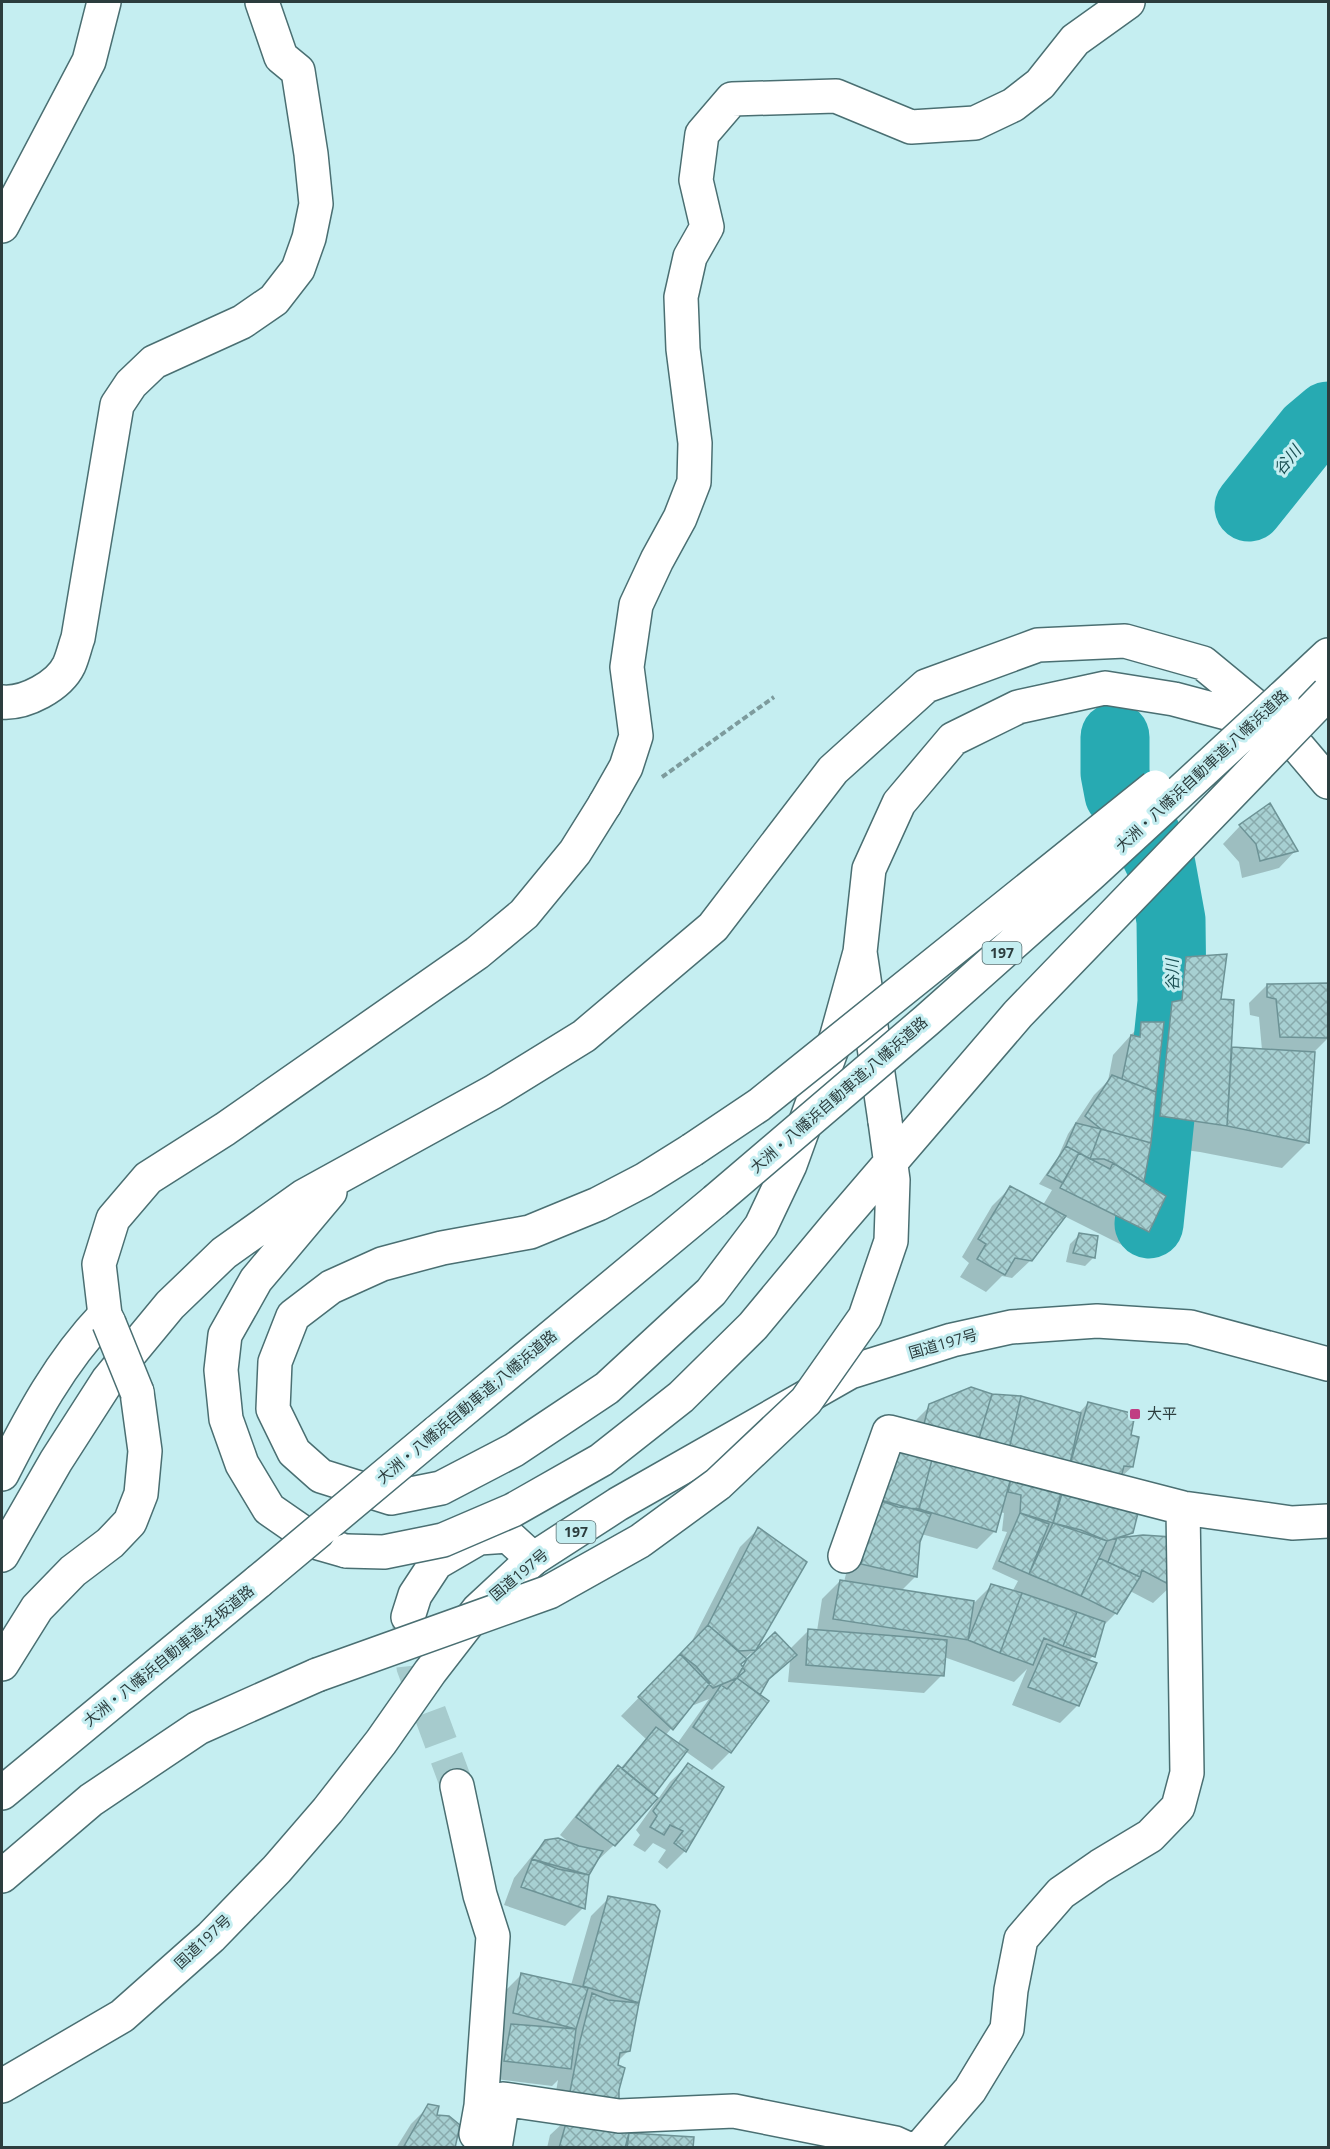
<svg xmlns="http://www.w3.org/2000/svg" width="1330" height="2149" viewBox="0 0 1330 2149" font-family="'Open Sans','Noto Sans JP',sans-serif">
<style>
.shadow{fill:#0003;fill-rule:evenodd}
.lines{fill:none;stroke-linecap:round;stroke-linejoin:round}
.river{stroke:#27aab2;stroke-width:69}
.building{fill:url(#building-cross-hatch);stroke:#6d9396;stroke-width:1.5}
.minor-tunnel{stroke:#a6cbcd;stroke-width:33;stroke-dasharray:33 16;stroke-linecap:butt}
.minor-casing{stroke:#4a6f72;stroke-width:36}
.tertiary-casing{stroke:#4a6f72;stroke-width:36}
.trunk-casing{stroke:#4a6f72;stroke-width:36}
.motorway-casing{stroke:#4a6f72;stroke-width:36}
.path{stroke:#7d9b9d;stroke-width:4;stroke-dasharray:6 3;stroke-linecap:butt}
.minor{stroke:#fff;stroke-width:33}
.tertiary{stroke:#fff;stroke-width:33}
.trunk{stroke:#fff;stroke-width:33}
.motorway{stroke:#fff;stroke-width:33}
.tertiary-bridge-casing{stroke:#4a6f72;stroke-width:36;stroke-linecap:butt}
.motorway-bridge-casing{stroke:#4a6f72;stroke-width:36;stroke-linecap:butt}
.tertiary-bridge{stroke:#fff;stroke-width:33}
.motorway-bridge{stroke:#fff;stroke-width:33}
.poi-dot{fill:#c03d83;stroke:#c5eef1;stroke-width:2}
.labels{text-anchor:middle;stroke-width:6;stroke-linejoin:round;paint-order:stroke}
.shield{fill:#c5eef1;stroke:#5a7274;stroke-width:1.5}
.shield-label{font-size:14px;font-weight:bold;fill:#2c3d3e}
.street-label{font-size:15px;fill:#2c3d3e;stroke:#c5eef1}
.poi-label{font-size:15px;fill:#2c3d3e;stroke:#c5eef1;text-anchor:start}
.water-label{font-size:16px;font-style:italic;fill:#1b4f53;stroke:#c5eef1}
</style>
<defs>
<pattern id="building-cross-hatch" width="8" height="8" patternUnits="userSpaceOnUse" patternTransform="scale(1.5)"><rect width="8" height="8" fill="#a7d0d2"/><path d="M0 0l8 8M0 8l8-8" fill="none" stroke="#88aaac"/></pattern>
</defs>
<rect width="100%" height="100%" fill="#c5eef1"/>
<path class="shadow" d="M 1240,826 L 1296,850 L 1279,868 L 1242,878 L 1239,862 L 1223,844 Z
M 1186,958 L 1219,1000 L 1230,1048 L 1262,1050 L 1259,1017 L 1250,1015 L 1249,1003 L 1267,985 L 1328,984 L 1328,1038 L 1313,1053 L 1308,1142 L 1282,1168 L 1200,1152 L 1147,1145 L 1142,1183 L 1148,1231 L 1130,1249 L 1064,1216 L 1031,1260 L 1012,1278 L 1002,1276 L 986,1292 L 960,1277 L 969,1263 L 962,1257 L 992,1206 L 1010,1188 L 1043,1205 L 1052,1190 L 1039,1184 L 1058,1157 L 1068,1134 L 1094,1095 L 1108,1081 L 1113,1055 L 1142,1023 L 1154,1023 L 1156,1020 L 1160,985 Z
M 1079,1235 L 1094,1257 L 1085,1266 L 1066,1262 L 1070,1244 Z
M 991,1395 L 1078,1414 L 1088,1403 L 1129,1436 L 1132,1467 L 1119,1479 L 1132,1532 L 1126,1538 L 1171,1586 L 1153,1603 L 1130,1591 L 1116,1613 L 1101,1628 L 1093,1656 L 1088,1661 L 1078,1705 L 1060,1723 L 1012,1705 L 1027,1669 L 1014,1682 L 944,1657 L 942,1675 L 924,1693 L 788,1682 L 790,1660 L 765,1683 L 758,1695 L 767,1702 L 730,1752 L 712,1770 L 685,1751 L 614,1845 L 596,1862 L 588,1875 L 583,1908 L 565,1926 L 504,1905 L 514,1878 L 536,1851 L 545,1842 L 570,1843 L 560,1835 L 600,1785 L 618,1767 L 620,1769 L 646,1739 L 621,1716 L 690,1645 L 740,1547 L 758,1529 L 805,1562 L 751,1656 L 789,1650 L 809,1630 L 817,1631 L 822,1599 L 840,1581 L 844,1582 L 860,1517 L 912,1424 L 930,1406 ZM 1000,1512 L 1004,1513 L 1002,1531 L 1007,1532 L 992,1569 L 1018,1581 L 1012,1592 L 992,1585 L 975,1602 L 901,1591 L 916,1576 L 918,1542 L 921,1534 L 977,1549 L 995,1531 ZM 751,1653 L 752,1653 L 743,1670 L 739,1664 ZM 709,1699 L 677,1744 L 665,1736 L 692,1703 L 694,1705 Z
M 688,1765 L 722,1787 L 685,1851 L 667,1869 L 658,1862 L 666,1850 L 653,1843 L 645,1852 L 633,1845 L 640,1835 L 636,1830 L 670,1782 Z
M 609,1898 L 658,1912 L 629,2050 L 617,2062 L 591,2124 L 629,2135 L 691,2148 L 547,2148 L 550,2135 L 565,2121 L 551,2120 L 558,2080 L 552,2086 L 487,2078 L 494,2044 L 504,2033 L 496,2031 L 504,1992 L 522,1974 L 571,1985 L 591,1916 Z
M 429,2106 L 453,2148 L 396,2148 L 411,2124 Z"/>
<g class="lines">
<path class="river" d="M 1249,507 L 1309,432 L 1328,416
M 1115,737 L 1115,773 L 1119,794 L 1136,814 L 1161,865 L 1171,920 L 1172,1002 L 1149,1224"/>
</g>
<path class="building" d="M 1270,803 L 1298,851 L 1260,861 L 1256,844 L 1239,825 Z
M 1227,954 L 1221,999 L 1234,1000 L 1227,1126 L 1160,1116 L 1172,1002 L 1182,1000 L 1186,957 Z
M 1328,983 L 1328,1038 L 1280,1037 L 1276,999 L 1267,997 L 1267,984 Z
M 1141,1022 L 1164,1022 L 1156,1092 L 1122,1079 L 1131,1035 L 1140,1037 Z
M 1232,1047 L 1315,1052 L 1309,1143 L 1227,1126 Z
M 1112,1075 L 1156,1092 L 1151,1143 L 1101,1129 L 1085,1116 Z
M 1076,1123 L 1101,1129 L 1090,1159 L 1066,1146 Z
M 1101,1129 L 1151,1143 L 1144,1182 L 1113,1163 L 1104,1159 L 1090,1159 Z
M 1066,1146 L 1079,1153 L 1063,1183 L 1047,1175 Z
M 1079,1153 L 1110,1169 L 1113,1163 L 1166,1196 L 1149,1232 L 1060,1188 Z
M 1010,1186 L 1066,1216 L 1032,1261 L 1015,1258 L 1005,1275 L 977,1259 L 986,1244 L 978,1239 Z
M 1079,1233 L 1098,1236 L 1095,1258 L 1073,1253 Z
M 971,1387 L 992,1394 L 977,1445 L 923,1428 L 929,1404 Z
M 992,1394 L 1021,1396 L 1008,1454 L 977,1445 Z
M 1021,1396 L 1081,1413 L 1069,1468 L 1008,1454 Z
M 1088,1402 L 1135,1414 L 1131,1435 L 1139,1437 L 1133,1467 L 1124,1466 L 1120,1481 L 1069,1468 Z
M 886,1439 L 934,1452 L 919,1509 L 898,1507 L 870,1497 Z
M 934,1452 L 1012,1474 L 996,1532 L 919,1509 Z
M 1012,1474 L 1065,1484 L 1053,1523 L 1020,1513 L 1021,1495 L 1008,1492 Z
M 1061,1493 L 1140,1505 L 1133,1533 L 1107,1541 L 1053,1523 Z
M 877,1499 L 931,1514 L 920,1542 L 917,1577 L 861,1564 Z
M 1020,1513 L 1049,1524 L 1029,1574 L 999,1561 Z
M 1053,1523 L 1081,1530 L 1107,1541 L 1081,1596 L 1029,1574 Z
M 758,1527 L 807,1562 L 756,1650 L 739,1651 L 708,1625 Z
M 1143,1535 L 1172,1537 L 1172,1586 L 1142,1570 L 1140,1577 L 1108,1562 L 1117,1538 Z
M 1099,1558 L 1140,1577 L 1117,1614 L 1081,1596 Z
M 840,1580 L 974,1601 L 968,1640 L 833,1619 Z
M 991,1584 L 1022,1593 L 1000,1653 L 968,1640 Z
M 1022,1593 L 1077,1612 L 1063,1646 L 1044,1638 L 1033,1665 L 1000,1653 Z
M 1077,1612 L 1105,1622 L 1095,1657 L 1063,1646 Z
M 708,1625 L 747,1659 L 741,1664 L 745,1671 L 737,1678 L 713,1688 L 680,1654 Z
M 808,1629 L 947,1640 L 944,1676 L 806,1665 Z
M 775,1632 L 797,1655 L 769,1679 L 760,1695 L 737,1678 L 747,1659 Z
M 1047,1644 L 1097,1663 L 1079,1706 L 1028,1687 Z
M 680,1654 L 696,1666 L 710,1683 L 673,1730 L 638,1697 Z
M 737,1678 L 769,1701 L 731,1753 L 693,1727 L 721,1685 L 727,1689 Z
M 656,1727 L 688,1750 L 654,1795 L 622,1769 Z
M 688,1763 L 724,1787 L 686,1852 L 674,1843 L 683,1831 L 670,1825 L 664,1835 L 650,1827 L 657,1816 L 653,1811 Z
M 618,1765 L 658,1798 L 615,1846 L 576,1817 Z
M 558,1838 L 579,1846 L 603,1851 L 589,1875 L 532,1859 L 545,1840 Z
M 532,1859 L 558,1869 L 589,1875 L 585,1909 L 521,1887 Z
M 608,1896 L 655,1905 L 660,1911 L 639,2003 L 583,1986 Z
M 521,1973 L 588,1988 L 576,2029 L 513,2013 Z
M 592,1993 L 608,2000 L 639,2003 L 630,2051 L 620,2053 L 618,2065 L 625,2068 L 619,2090 L 619,2106 L 568,2102 L 579,2045 Z
M 511,2024 L 576,2029 L 571,2069 L 504,2061 Z
M 428,2104 L 439,2106 L 437,2115 L 449,2116 L 460,2125 L 455,2148 L 403,2148 Z
M 568,2116 L 629,2133 L 625,2148 L 559,2148 Z
M 629,2133 L 694,2137 L 693,2148 L 627,2148 Z"/>
<g class="lines">
<path class="minor-tunnel" d="M 408,1617 L 413,1667 L 457,1786"/>
<defs>
<path id="minor" d="M 2,226 L 89,61 L 104,2
M 2,702 C 25,704 59,686 69,665 C 73,656 75,646 78,638 L 117,405 L 131,384 L 154,362 L 242,322 L 274,300 L 298,269 L 309,238 L 316,204 L 311,154 L 298,71 L 281,57 L 262,2
M 605,804 L 626,767 L 636,736 L 627,667 L 636,605 L 657,560 L 680,518 L 694,482 L 695,443 L 683,349 L 681,297 L 690,257 L 707,227 L 696,180 L 702,134 L 732,99 L 836,96 L 911,127 L 975,123 L 1013,105 L 1040,84 L 1075,40 L 1128,2
M 2,1474 C 31,1417 60,1362 105,1315
M 845,1556 L 889,1432 L 1183,1508 L 1292,1523 L 1328,1521
M 408,1617 L 415,1595 L 436,1563 L 479,1538 L 508,1536 L 533,1559
M 457,1786 L 480,1895 L 493,1936 L 481,2106 L 476,2134
M 495,2148 L 503,2099 L 619,2116 L 734,2111 L 895,2143 L 906,2148
M 920,2148 L 970,2090 L 1007,2029 L 1011,1990 L 1021,1939 L 1061,1893 L 1100,1866 L 1150,1836 L 1178,1807 L 1187,1773 L 1183,1508"/>
<path id="tertiary" d="M 109,1323 L 105,1315 L 99,1264 L 113,1219 L 148,1178 L 225,1129 L 477,953 L 524,914 L 575,852 L 605,804
M 2,1664 L 37,1608 L 73,1571 L 110,1543 L 130,1522 L 141,1494 L 145,1451 L 137,1392"/>
<path id="trunk" d="M 2,2086 L 122,2016 L 211,1937 L 277,1869 L 328,1810 L 381,1742 L 430,1672 L 478,1610 L 533,1559 L 618,1504 L 850,1372 L 952,1340 L 1011,1327 L 1097,1321 L 1190,1327 L 1328,1364"/>
<path id="motorway" d="M 1282,698 L 1328,655
M 885,1121 L 860,952 L 869,869 L 899,803 L 953,739 L 1018,707 L 1105,688 L 1174,699 L 1272,725
M 692,1150 L 644,1180 L 598,1204 L 530,1232 L 442,1248 L 382,1264 L 331,1287 L 293,1316 L 275,1362 L 273,1409 L 294,1452 L 321,1476 L 391,1498 L 441,1488 L 514,1450 L 607,1388 L 711,1292 L 761,1226 L 790,1165 L 837,1035 L 860,952
M 330,1192 L 256,1280 L 225,1335 L 221,1370 L 226,1419 L 242,1464 L 269,1509 L 318,1543 L 346,1551
M 437,1432 L 715,1201
M 2,1555 L 56,1461 L 108,1380 L 170,1305 L 224,1253 L 304,1196 L 493,1092 L 584,1036 L 713,927 L 833,770 L 926,686 L 1038,645 L 1125,641 L 1203,663 L 1282,728 L 1328,782
M 2,1793 L 259,1581
M 2,1876 L 91,1800 L 198,1728 L 317,1675"/>
</defs>
<use href="#minor" class="minor-casing"/>
<use href="#tertiary" class="tertiary-casing"/>
<use href="#trunk" class="trunk-casing"/>
<use href="#motorway" class="motorway-casing"/>
<path class="path" d="M 662,777 L 774,697"/>
<use href="#minor" class="minor"/>
<use href="#tertiary" class="tertiary"/>
<use href="#trunk" class="trunk"/>
<use href="#motorway" class="motorway"/>
<defs>
<path id="tertiary-bridge" d="M 109,1323 L 137,1392"/>
<path id="motorway-bridge" d="M 692,1150 L 759,1105 L 1155,787
M 715,1201 L 927,1020 L 1091,874 L 1282,698
M 346,1551 L 384,1552 L 443,1540 L 513,1510 L 601,1460 L 681,1397 L 753,1326 L 836,1226 L 1018,1014 L 1328,693
M 259,1581 L 437,1432
M 317,1675 L 549,1592 L 640,1541 L 718,1484 L 806,1401 L 865,1317 L 891,1241 L 893,1180 L 885,1121"/>
</defs>
<use href="#tertiary-bridge" class="tertiary-bridge-casing"/>
<use href="#motorway-bridge" class="motorway-bridge-casing"/>
<use href="#tertiary-bridge" class="tertiary-bridge"/>
<use href="#motorway-bridge" class="motorway-bridge"/>
</g>
<rect class="poi-dot" x="1129" y="1408" width="12" height="12" rx="3"/>
<g class="labels">
<g class="shield">
<rect x="982.5" y="942" width="39" height="22" rx="4.5"/>
<rect x="556.5" y="1521" width="39" height="22" rx="4.5"/>
</g>
<g class="shield-label">
<text x="1002" y="958">197</text>
<text x="576" y="1537">197</text>
</g>
<g class="street-label">
<text transform="translate(1202 771) rotate(-43)" y="5">大洲・八幡浜自動車道;八幡浜道路</text>
<text transform="translate(839 1095) rotate(-41)" y="5">大洲・八幡浜自動車道;八幡浜道路</text>
<text transform="translate(943 1344) rotate(-16)" y="5">国道197号</text>
<text transform="translate(467 1407) rotate(-40)" y="5">大洲・八幡浜自動車道;八幡浜道路</text>
<text transform="translate(519 1575) rotate(-40)" y="5">国道197号</text>
<text transform="translate(169 1656) rotate(-39)" y="5">大洲・八幡浜自動車道;名坂道路</text>
<text transform="translate(203 1942) rotate(-43)" y="5">国道197号</text>
</g>
<g class="poi-label">
<text x="1147" y="1419">大平</text>
</g>
<g class="water-label">
<text transform="translate(1287 460) rotate(-51)" y="6">谷川</text>
<text transform="translate(1172 975) rotate(-91)" y="6">谷川</text>
</g>
</g>
<rect width="1330" height="2149" fill="none" stroke="#2c3d3e" stroke-width="6"/>
</svg>
